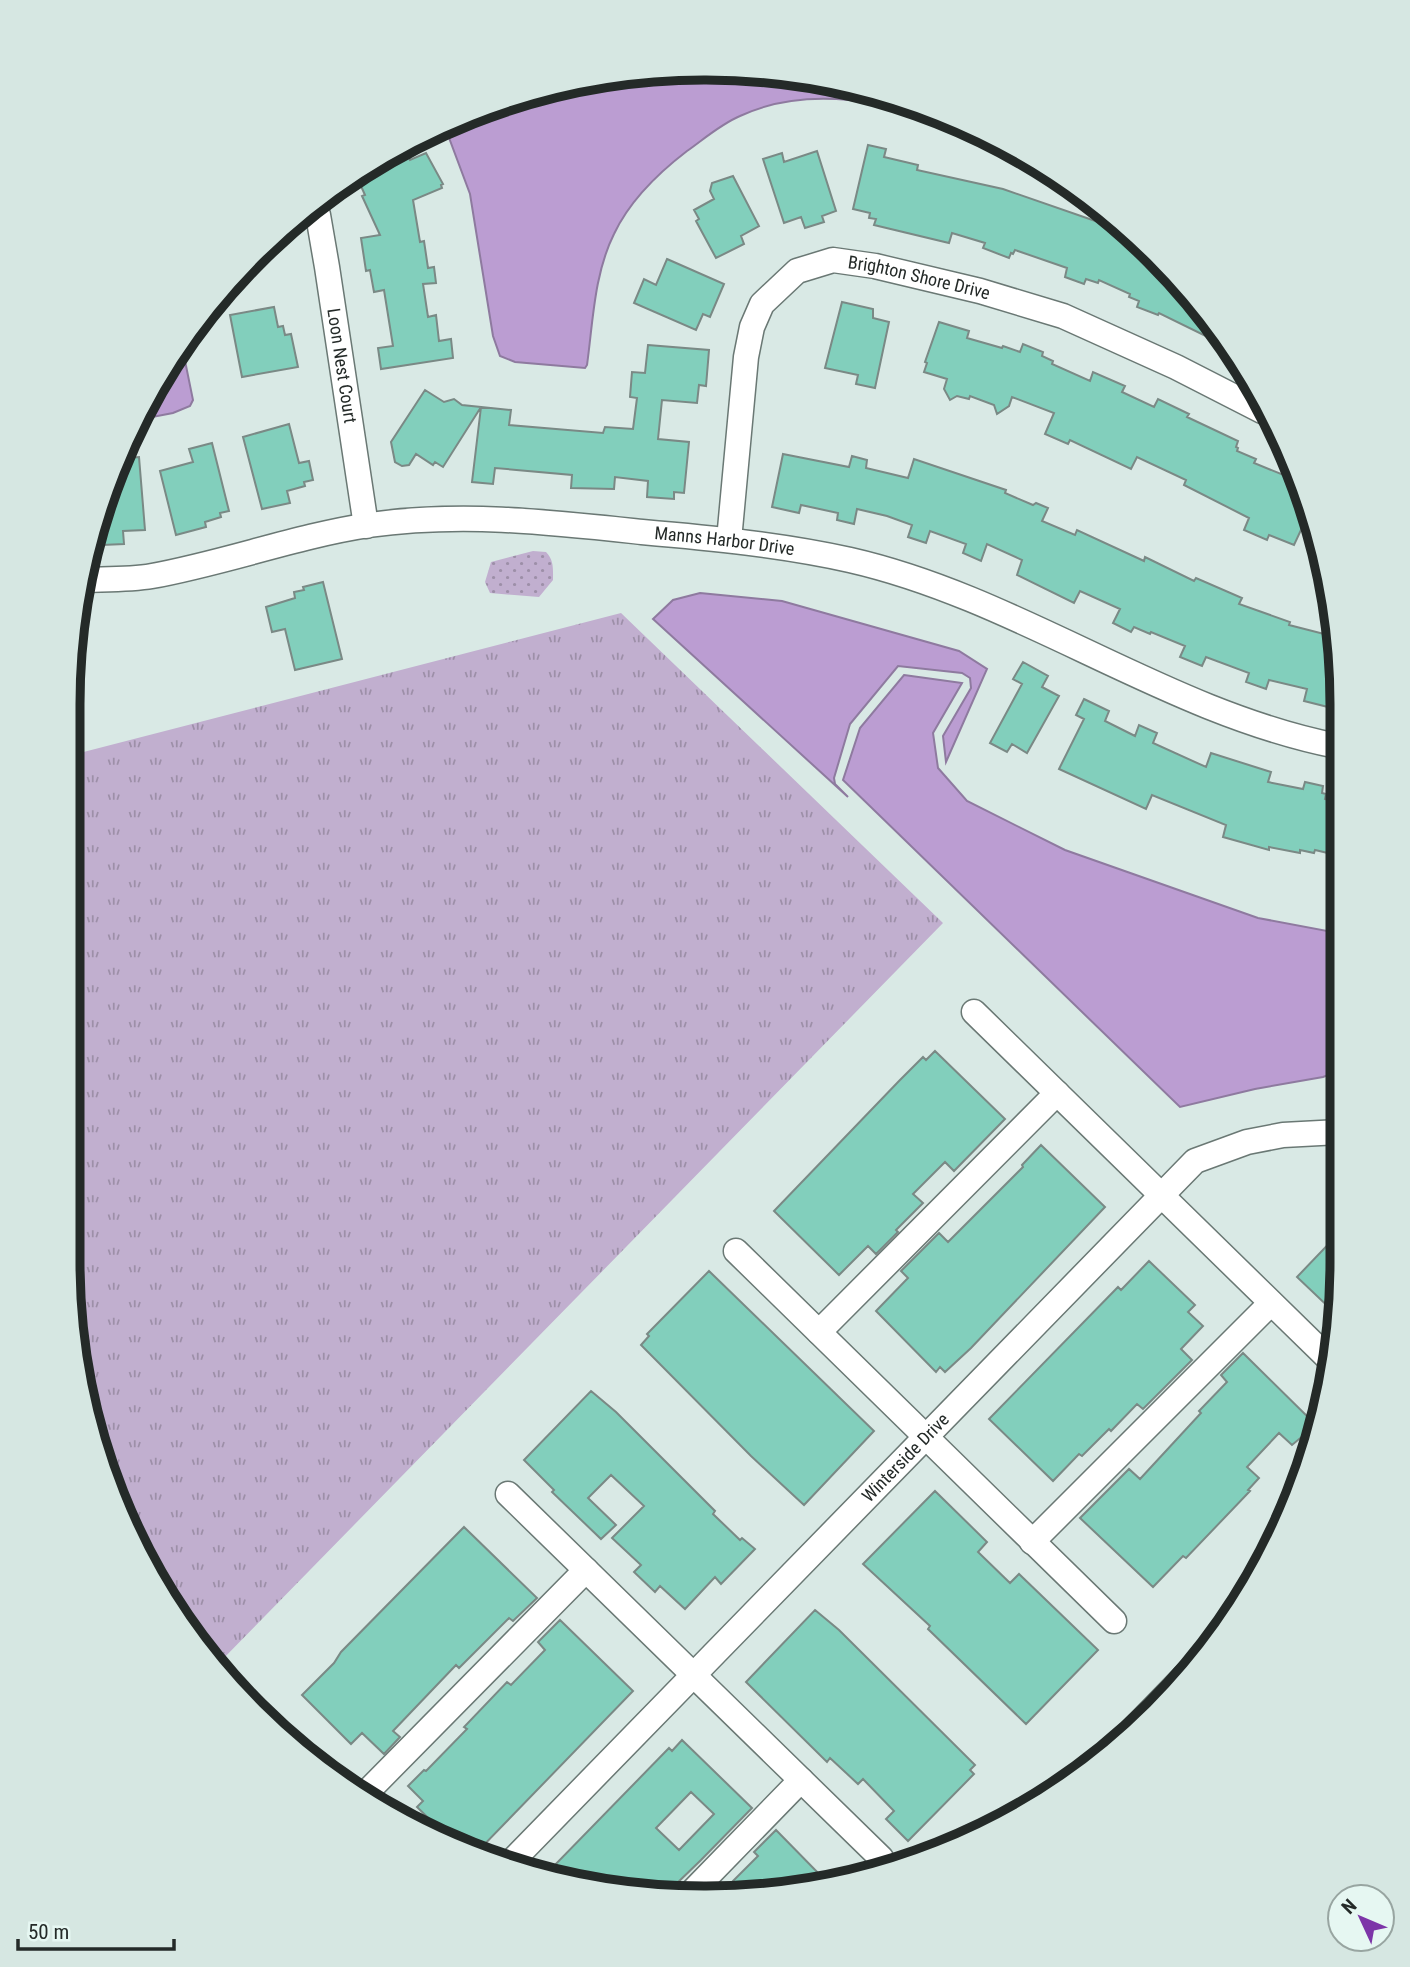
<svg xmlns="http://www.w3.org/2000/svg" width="1410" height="1967" viewBox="0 0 1410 1967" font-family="'Roboto Condensed',sans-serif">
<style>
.grass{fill:url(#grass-tufts)}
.park{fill:url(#park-dots)}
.water{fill:#bb9dd2;stroke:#8e7a9f;stroke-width:2}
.building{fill:#82cfbc;stroke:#7a8985;stroke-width:2;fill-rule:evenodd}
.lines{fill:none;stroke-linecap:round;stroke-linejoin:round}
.minor-casing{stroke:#6a7874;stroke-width:27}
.minor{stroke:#fff;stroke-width:24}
.labels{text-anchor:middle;stroke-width:5;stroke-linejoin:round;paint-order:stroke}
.street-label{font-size:18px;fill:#242a28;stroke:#e6f7f2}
.rim{fill:none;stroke:#242a28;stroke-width:9}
</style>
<defs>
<pattern id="grass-tufts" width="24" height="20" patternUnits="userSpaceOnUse" patternTransform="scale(1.75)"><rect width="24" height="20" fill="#c1afcf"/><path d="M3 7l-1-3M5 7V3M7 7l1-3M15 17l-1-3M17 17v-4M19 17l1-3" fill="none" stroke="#9d8fa8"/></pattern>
<pattern id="park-dots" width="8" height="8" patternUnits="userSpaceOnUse" patternTransform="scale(1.75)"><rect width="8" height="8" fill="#c1afcf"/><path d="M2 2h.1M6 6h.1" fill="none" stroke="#9d8fa8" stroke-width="1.8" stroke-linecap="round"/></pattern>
</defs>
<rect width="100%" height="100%" fill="#d9e9e5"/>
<path class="grass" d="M 621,613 L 943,923 L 218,1664 L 175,1615 L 90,1427 L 68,1262 L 68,957 L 78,944 L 68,927 L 68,756 Z"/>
<path class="park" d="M 533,551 L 546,552 C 554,560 553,569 553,580 L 539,597 L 490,593 L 485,582 L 491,562 Z"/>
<path class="water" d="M 747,70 L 870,90 L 959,124 C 888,104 811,83 740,116 C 721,124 704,139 687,151 C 657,174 630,200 614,234 C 594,274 593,322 587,365 L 585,368 L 515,362 L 500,356 L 493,336 L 470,194 L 445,127 L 501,102 L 622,74 Z
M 183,351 L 193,400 L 190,406 L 173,413 L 142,419 L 154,386 Z
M 700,593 L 782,601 L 959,651 L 987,669 L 946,762 L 943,736 L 971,688 L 970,678 L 962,673 L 898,666 L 850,724 L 834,778 L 835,784 L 848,797 L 653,619 L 673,600 Z
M 904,675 L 962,683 L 933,733 L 938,768 L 967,801 L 1065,850 L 1258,918 L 1338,933 L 1339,1071 L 1323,1077 L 1255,1089 L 1180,1107 L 843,780 L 860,728 Z"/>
<path class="building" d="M 868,145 L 886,149 L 884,157 L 918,165 L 917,170 L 1003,189 L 1127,232 L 1184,285 L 1220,343 L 1159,313 L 1158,315 L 1137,307 L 1139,301 L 1129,297 L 1130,294 L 1099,280 L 1098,283 L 1086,279 L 1084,284 L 1065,277 L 1067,268 L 1015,250 L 1013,254 L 1011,253 L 1009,258 L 983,248 L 985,243 L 952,233 L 949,243 L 874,225 L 876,219 L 869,218 L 870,213 L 853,209 Z
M 404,146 L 410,160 L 426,153 L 443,184 L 441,185 L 442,188 L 413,200 L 420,242 L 424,241 L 428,268 L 434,267 L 436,283 L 423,284 L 428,317 L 436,315 L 439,341 L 451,339 L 453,358 L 381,369 L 378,348 L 393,346 L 384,290 L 374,292 L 370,270 L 366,271 L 361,238 L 380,235 L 362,196 L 365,195 L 356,175 L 387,153 Z
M 817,151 L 836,211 L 822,216 L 824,222 L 805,228 L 801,217 L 784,223 L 763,159 L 782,153 L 784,162 Z
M 733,176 L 759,226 L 741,236 L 744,244 L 716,258 L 696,221 L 699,219 L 694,210 L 714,199 L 710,191 L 712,183 Z
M 667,259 L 724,284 L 710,317 L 703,314 L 696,330 L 634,303 L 644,279 L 656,285 Z
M 842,302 L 873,309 L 873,318 L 889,322 L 875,388 L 856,384 L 858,375 L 825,368 Z
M 274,307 L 278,327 L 283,326 L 285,335 L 291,334 L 298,367 L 242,377 L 230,315 Z
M 939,322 L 969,331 L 967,338 L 1002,348 L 1003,346 L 1020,352 L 1023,344 L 1043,352 L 1042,356 L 1053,361 L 1052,364 L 1090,381 L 1093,372 L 1125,386 L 1122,392 L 1154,407 L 1158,399 L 1189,414 L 1187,417 L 1238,441 L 1236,447 L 1238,448 L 1237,451 L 1256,459 L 1254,463 L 1286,476 L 1293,460 L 1308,515 L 1294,545 L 1269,535 L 1267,540 L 1244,530 L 1249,518 L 1184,485 L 1186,480 L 1137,457 L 1131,469 L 1070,440 L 1068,444 L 1045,434 L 1054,413 L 1012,397 L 1009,406 L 997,414 L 994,405 L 970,396 L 969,399 L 957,396 L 950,400 L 944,389 L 947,379 L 924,372 L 927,363 L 925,362 Z
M 648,345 L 709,350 L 706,386 L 699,385 L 697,403 L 662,400 L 658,439 L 689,442 L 684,493 L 674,492 L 674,499 L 647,497 L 648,481 L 615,477 L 614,489 L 571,488 L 572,475 L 495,468 L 493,484 L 472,482 L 481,407 L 443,467 L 435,462 L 433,465 L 416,454 L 409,465 L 402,466 L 395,462 L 391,442 L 425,390 L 444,402 L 454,399 L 462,405 L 511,410 L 509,425 L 603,433 L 605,427 L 633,429 L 637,398 L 630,397 L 632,372 L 645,373 Z
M 289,424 L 299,463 L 309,461 L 313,480 L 304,482 L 305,486 L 287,491 L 290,503 L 262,509 L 243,437 Z
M 212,443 L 229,511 L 220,513 L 221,517 L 205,522 L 206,527 L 176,535 L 160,471 L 193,462 L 189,449 Z
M 783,454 L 849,467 L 852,456 L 867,460 L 866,468 L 908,478 L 914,459 L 1006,490 L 1005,493 L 1033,505 L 1036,503 L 1048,508 L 1042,521 L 1075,535 L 1077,530 L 1144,561 L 1145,557 L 1194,581 L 1196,578 L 1242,598 L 1239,604 L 1290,622 L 1289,625 L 1336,637 L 1337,691 L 1332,708 L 1304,701 L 1307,689 L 1269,680 L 1266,689 L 1246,682 L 1249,673 L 1206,657 L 1202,666 L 1180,657 L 1185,646 L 1151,632 L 1150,634 L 1134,627 L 1131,632 L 1113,623 L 1120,609 L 1080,591 L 1074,603 L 1017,575 L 1022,560 L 987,544 L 981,561 L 963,553 L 966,544 L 930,531 L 926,543 L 908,537 L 912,525 L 887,516 L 857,509 L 854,524 L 837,520 L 838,513 L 801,505 L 799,513 L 772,507 Z
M 139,457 L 145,530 L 123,531 L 124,544 L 102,545 L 101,540 L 96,541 L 127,458 Z
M 323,582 L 342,659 L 295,670 L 285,629 L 272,632 L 266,607 L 295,598 L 294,592 L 304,590 L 303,587 Z
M 1023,662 L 1048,676 L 1042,687 L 1059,696 L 1027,753 L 1012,744 L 1007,752 L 990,743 L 1022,684 L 1013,679 Z
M 1084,699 L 1109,711 L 1105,721 L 1135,736 L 1139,725 L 1157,733 L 1153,743 L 1206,767 L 1211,753 L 1271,772 L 1268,782 L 1303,789 L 1305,782 L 1323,786 L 1322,793 L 1326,794 L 1325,799 L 1337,802 L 1338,827 L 1332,854 L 1315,850 L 1314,853 L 1300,850 L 1300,853 L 1269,847 L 1269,850 L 1223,837 L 1226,825 L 1152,795 L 1146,809 L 1059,769 L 1084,719 L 1076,715 Z
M 935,1051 L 1005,1119 L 954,1171 L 945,1162 L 913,1194 L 923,1203 L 896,1230 L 898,1232 L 876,1254 L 868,1246 L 839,1275 L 774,1211 L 899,1081 L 923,1057 L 926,1060 Z
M 1041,1145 L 1105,1207 L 971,1348 L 945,1372 L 940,1367 L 936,1372 L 876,1311 L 908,1278 L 901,1271 L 939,1233 L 948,1242 L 1023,1167 L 1022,1165 Z
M 1340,1232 L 1340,1303 L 1338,1316 L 1297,1277 Z
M 1149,1261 L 1195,1305 L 1188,1312 L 1203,1326 L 1181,1349 L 1192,1360 L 1143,1409 L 1137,1404 L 1111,1431 L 1109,1429 L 1082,1456 L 1079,1454 L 1053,1481 L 989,1419 L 1118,1287 L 1121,1290 Z
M 709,1271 L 874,1431 L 804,1505 L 751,1456 L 641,1345 L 649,1336 L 647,1334 Z
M 1243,1353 L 1316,1425 L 1292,1445 L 1279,1433 L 1247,1467 L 1259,1478 L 1248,1490 L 1250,1491 L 1186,1558 L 1183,1556 L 1153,1587 L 1080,1518 L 1129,1469 L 1140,1479 L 1201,1413 L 1199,1411 L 1227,1382 L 1221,1375 Z
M 591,1391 L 616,1412 L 715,1511 L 713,1514 L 740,1540 L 742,1538 L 755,1549 L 721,1584 L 715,1577 L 685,1609 L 660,1586 L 655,1592 L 634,1572 L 641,1565 L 612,1538 L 644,1506 L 611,1475 L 588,1498 L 616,1525 L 601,1539 L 552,1492 L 554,1490 L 524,1460 Z
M 935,1491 L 987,1542 L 978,1552 L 1010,1583 L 1019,1574 L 1098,1650 L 1026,1724 L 928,1629 L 930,1626 L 863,1564 Z
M 464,1527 L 537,1598 L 513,1621 L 509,1618 L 459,1668 L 456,1665 L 393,1731 L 400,1737 L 384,1754 L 362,1733 L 351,1744 L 302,1695 L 334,1663 L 341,1652 Z
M 815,1610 L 839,1630 L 975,1765 L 970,1770 L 974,1774 L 908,1841 L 886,1819 L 894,1811 L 863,1779 L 858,1784 L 830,1758 L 827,1762 L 746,1682 Z
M 560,1620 L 633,1691 L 479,1850 L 454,1843 L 417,1807 L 423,1801 L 408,1786 L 424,1770 L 426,1771 L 467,1729 L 464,1727 L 507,1682 L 511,1685 L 545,1650 L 538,1642 Z
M 682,1740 L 752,1808 L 701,1860 L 672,1888 L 668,1884 L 659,1893 L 621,1893 L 549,1871 L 669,1748 L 672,1751 ZM 691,1792 L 714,1814 L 679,1850 L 656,1828 Z
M 776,1830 L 827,1882 L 789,1893 L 721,1893 L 758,1856 L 754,1852 Z"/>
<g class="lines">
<defs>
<g id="minor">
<path id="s1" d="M 313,206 L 318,215 L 327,267 L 366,526"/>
<path id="s2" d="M 729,540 L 746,357 L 752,327 L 762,304 L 797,271 L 833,260 L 875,266 L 980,291 L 1063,316 L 1176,367 L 1262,411"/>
<path id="s3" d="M 81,580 C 104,579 129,580 152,576 C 224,563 297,536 369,525 C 462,512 549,522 642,532 C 711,538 782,545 850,560 C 1021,599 1165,712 1337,746"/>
<path d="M 974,1012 L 1331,1361"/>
<path d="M 736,1251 L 1114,1621"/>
<path d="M 819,1332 L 1057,1093"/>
<path d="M 508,1494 L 881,1858"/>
<path d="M 1032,1542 L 1271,1303"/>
<path d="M 1118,1745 L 1185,1676"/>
<path d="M 365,1794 L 586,1570"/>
<path id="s4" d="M 513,1860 L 1195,1161 L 1247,1142 L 1283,1135 L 1339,1132"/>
<path d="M 691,1893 L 801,1780"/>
</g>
</defs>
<use href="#minor" class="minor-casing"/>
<use href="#minor" class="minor"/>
</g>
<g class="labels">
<g class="street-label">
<text dy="6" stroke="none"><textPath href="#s2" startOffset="413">Brighton Shore Drive</textPath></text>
<text dy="6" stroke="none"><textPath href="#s1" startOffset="163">Loon Nest Court</textPath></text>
<text dy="6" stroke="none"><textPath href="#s3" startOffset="651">Manns Harbor Drive</textPath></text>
<text dy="6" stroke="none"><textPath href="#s4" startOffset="562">Winterside Drive</textPath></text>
</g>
</g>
<path d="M0 0H1410V1967H0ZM704 80H706A624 624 0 0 1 1330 704V1262A624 624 0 0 1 706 1886H704A624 624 0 0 1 80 1262V704A624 624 0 0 1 704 80Z" fill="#d6e7e2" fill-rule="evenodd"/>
<path class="rim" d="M704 80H706A624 624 0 0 1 1330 704V1262A624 624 0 0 1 706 1886H704A624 624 0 0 1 80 1262V704A624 624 0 0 1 704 80Z"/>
<g transform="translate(1361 1918) rotate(314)"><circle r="33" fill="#e6f7f2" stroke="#98a5a1" stroke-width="2"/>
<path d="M0-5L12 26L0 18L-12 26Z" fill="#7d35a8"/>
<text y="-10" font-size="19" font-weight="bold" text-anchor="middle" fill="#242a28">N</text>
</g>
<path d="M18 1939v10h156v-10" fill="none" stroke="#242a28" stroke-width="3.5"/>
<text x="28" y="1939" font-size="21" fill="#242a28" stroke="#e6f7f2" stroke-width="5" paint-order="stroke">50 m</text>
</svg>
